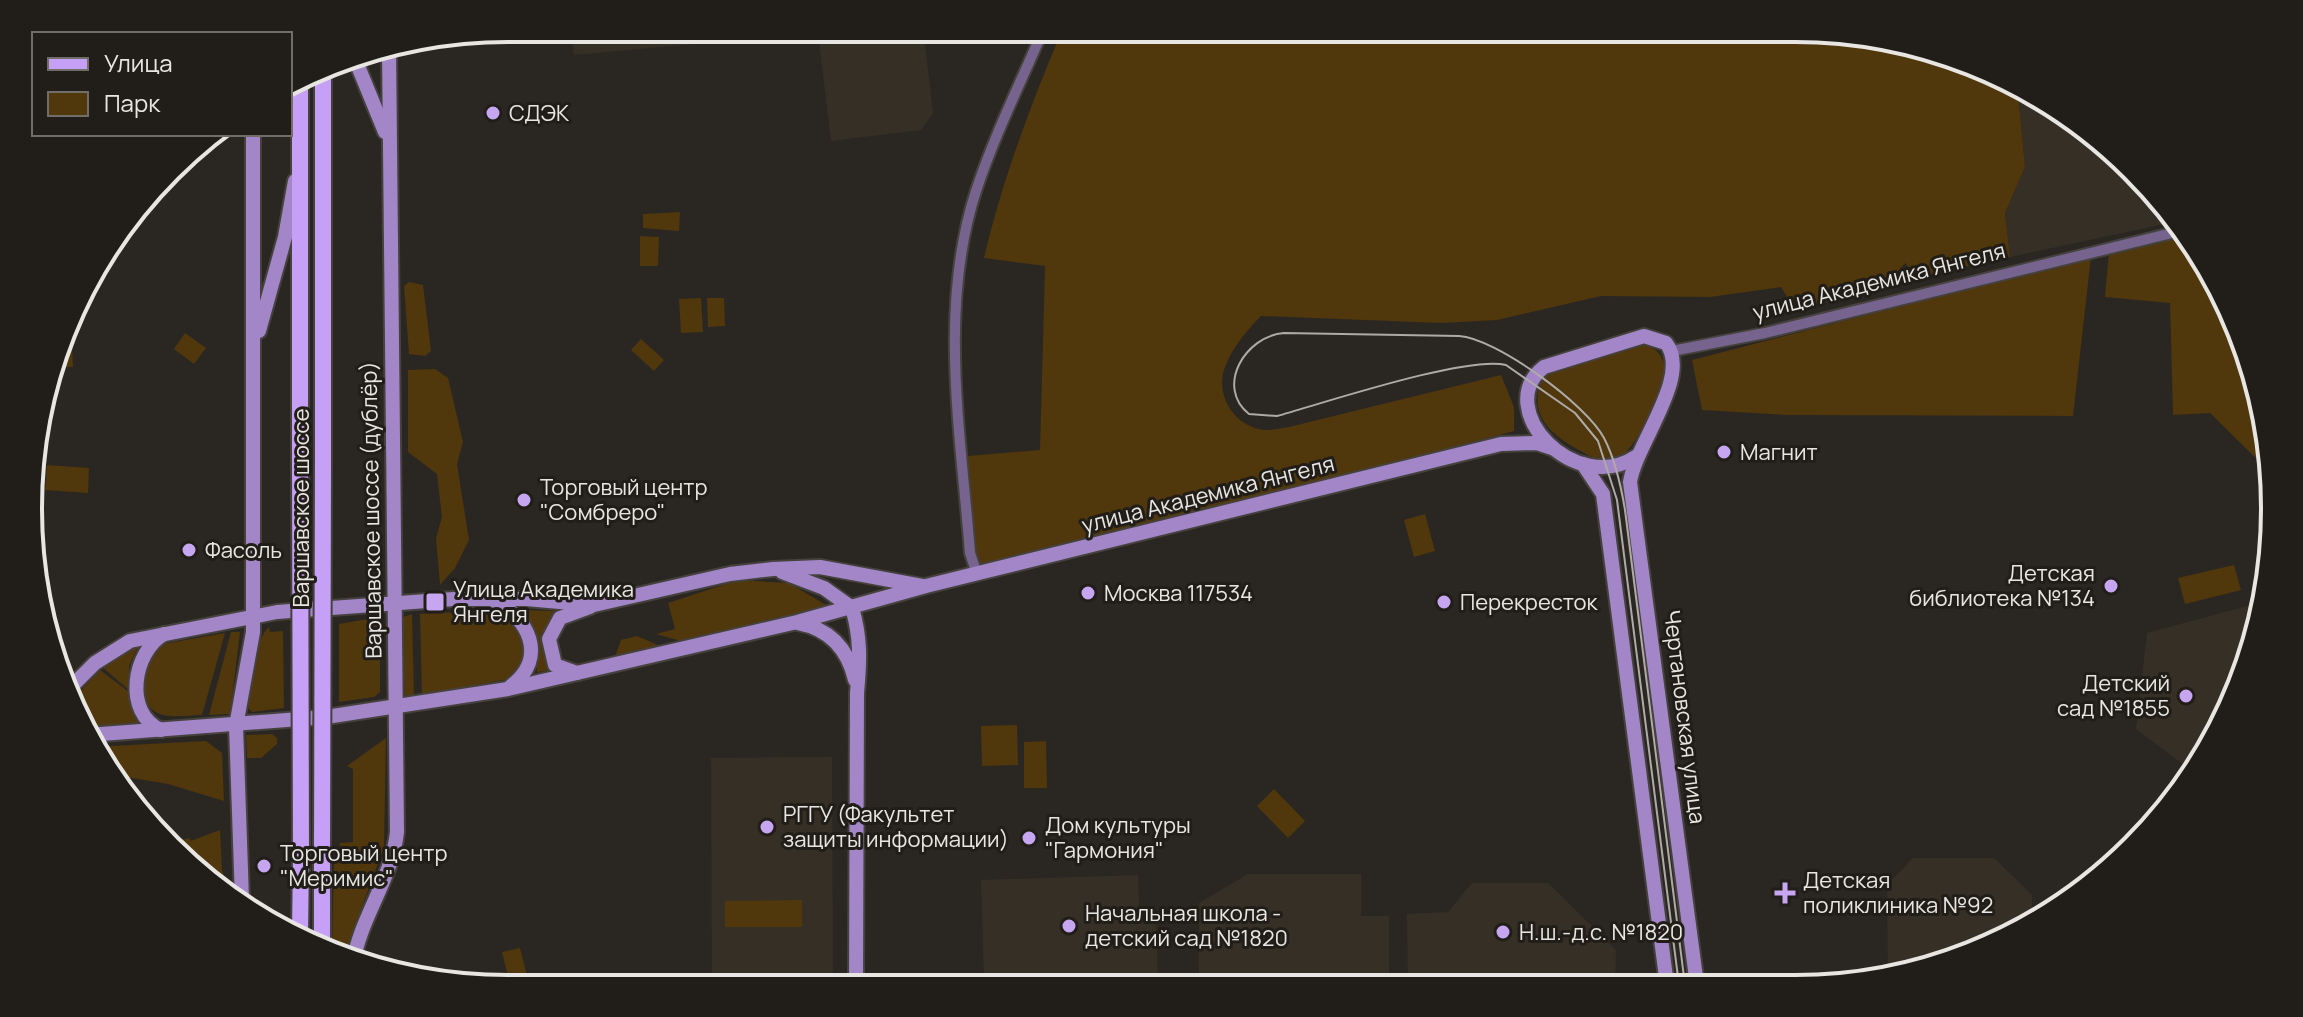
<svg xmlns="http://www.w3.org/2000/svg" width="2303" height="1017" font-family="Manrope,sans-serif">
<rect width="100%" height="100%" fill="#2a2723"/>
<g fill="#362f26">
<polygon points="571,28 725,28 726,41 574,55"/>
<polygon points="828,28 923,28 933,113 921,130 831,141 819,40 829,39"/>
<polygon points="2018,93 2112,148 2169,223 2010,257 2005,213 2025,167"/>
<polygon points="2251,605 2255,618 2249,663 2195,773 2136,729 2147,633"/>
<polygon points="832,757 833,988 652,989 652,980 712,979 711,758"/>
<polygon points="1913,858 1994,858 2032,895 2032,921 1979,952 1888,977 1887,885"/>
<polygon points="1248,874 1361,874 1361,916 1389,916 1389,986 1199,987 1199,903"/>
<polygon points="1138,875 1139,912 1156,911 1158,987 1004,987 984,979 981,880"/>
<polygon points="1472,883 1548,883 1616,950 1615,986 1408,986 1407,914 1448,912"/>
</g>
<g fill="#50370c">
<path d="M1063,28H1795L1949,54L2018,93L2025,167L2005,213L2010,257L1917,277L1905,263L1885,287L1795,310L1781,287L1710,297L1601,296L1497,320L1441,323L1261,316C1247,330 1232,348 1225,367C1215,393 1232,423 1259,429C1267,432 1280,428 1289,427L1501,375L1514,407V431L1314,484L983,564L975,562L972,549L968,456L1040,450L1045,266L984,258C1003,177 1031,104 1063,28Z"/>
<polygon points="680,212 679,231 643,228 643,214"/>
<polygon points="2179,235 2226,296 2274,478 2268,521 2266,468 2210,413 2173,415 2170,303 2105,297 2109,252"/>
<polygon points="640,236 659,237 658,266 640,266"/>
<polygon points="2091,257 2073,416 1787,415 1702,410 1692,360"/>
<polygon points="409,282 423,285 431,351 425,356 409,354 404,286"/>
<polygon points="701,298 703,332 681,333 679,299"/>
<polygon points="724,298 725,326 708,327 707,298"/>
<polygon points="71,324 73,367 55,367"/>
<polygon points="185,333 206,348 194,364 174,349"/>
<polygon points="641,339 664,360 654,371 631,350"/>
<path d="M1648,345C1659,351 1666,360 1665,374C1663,394 1633,457 1613,461C1600,464 1590,456 1579,450C1547,433 1526,411 1544,374L1628,347Z"/>
<polygon points="435,369 448,378 463,442 457,464 469,540 455,568 440,585 436,538 442,517 437,474 408,452 408,370"/>
<polygon points="47,465 89,468 88,493 45,490"/>
<polygon points="1425,514 1435,551 1414,557 1404,520"/>
<polygon points="2234,565 2241,590 2185,604 2178,578"/>
<polygon points="738,580 789,583 831,608 681,641 656,634 675,629 668,603"/>
<polygon points="521,610 556,611 542,637 552,670 537,672 535,638"/>
<polygon points="480,611 499,613 519,628 525,659 512,678 422,696 420,614"/>
<polygon points="412,614 414,697 405,698 401,618"/>
<polygon points="380,617 380,692 374,697 339,702 339,624"/>
<path d="M269,627L270,632L283,631L284,708L252,712L247,707C250,685 253,642 269,627Z"/>
<polygon points="231,632 240,632 230,714 209,715"/>
<path d="M225,633L202,715C176,716 144,723 145,687C146,676 145,665 149,655L163,644Z"/>
<polygon points="637,636 660,646 615,657 621,640"/>
<polygon points="139,645 129,666 129,690 102,667"/>
<polygon points="100,670 129,692 132,710 141,724 85,727 75,697"/>
<polygon points="1017,725 1018,765 982,766 981,726"/>
<polygon points="272,734 277,738 277,744 261,758 247,758 246,735"/>
<polygon points="386,738 384,847 356,923 347,960 332,951 334,859 340,859 340,843 353,842 353,769 347,766"/>
<polygon points="206,741 222,753 224,801 168,784 114,775 92,747"/>
<polygon points="1046,741 1047,788 1024,788 1024,742"/>
<polygon points="1274,789 1305,821 1288,838 1257,806"/>
<polygon points="220,830 222,870 229,892 192,870 170,843 189,838 191,841"/>
<polygon points="802,900 802,927 725,927 725,901"/>
<polygon points="520,948 528,980 510,984 502,952"/>
</g>
<g fill="none" stroke-linecap="round" stroke-linejoin="round">
<defs>
<g id="street">
<polyline points="1672,351 1765,333 2176,232"/>
<path d="M977,574L970,553C961,435 938,307 976,191C994,136 1021,82 1044,28"/>
</g>
<g id="secondary">
<polyline points="353,54 385,132"/>
<polyline points="259,331 285,237 295,181"/>
<path d="M1637,456C1575,498 1491,408 1544,367L1644,336L1666,343C1692,376 1636,443 1630,482L1697,985"/>
<polyline points="1583,464 1603,494 1667,985"/>
<polyline points="782,572 824,588 852,608"/>
<path d="M493,600C529,617 548,658 511,686"/>
<path d="M852,608C861,637 860,662 857,693L856,988"/>
<path d="M798,623C830,629 848,649 855,680"/>
<polyline points="577,673 555,665 549,639 560,618 590,607"/>
<polyline points="71,687 95,663 130,641 277,612 454,599 526,599 594,605 730,574 773,569 820,567 922,586"/>
<path d="M161,730C123,713 133,652 164,634"/>
<polyline points="88,735 326,717 508,689 797,622 926,586 1501,444 1537,443 1552,448"/>
<polyline points="242,899 236,726 253,632 253,134"/>
<path d="M353,963C361,916 392,879 397,832L389,48"/>
</g>
<g id="primary">
<polyline points="300,85 300,461"/>
<polyline points="323,461 323,71"/>
<polyline points="300,933 301,858"/>
<polyline points="322,945 322,858"/>
</g>
</defs>
<use href="#street" stroke="#45423e" stroke-width="14"/>
<use href="#secondary" stroke="#45423e" stroke-width="18"/>
<use href="#primary" stroke="#45423e" stroke-width="20"/>
<use href="#street" stroke="#76648e" stroke-width="10"/>
<use href="#secondary" stroke="#a386c8" stroke-width="14"/>
<use href="#primary" stroke="#c6a0f6" stroke-width="16"/>
<path stroke="#adaaa7" stroke-width="2" d="M1679,985L1617,500L1598,441L1575,413L1506,365C1468,355 1324,403 1277,416L1249,414C1215,387 1245,336 1284,333L1459,336C1496,338 1587,405 1604,438C1615,459 1621,486 1625,510L1685,985"/>
<defs>
<g id="primary-bridge">
<polyline points="300,461 301,858"/>
<polyline points="322,858 323,461"/>
</g>
</defs>
<use href="#primary-bridge" stroke="#45423e" stroke-width="20" stroke-linecap="butt"/>
<use href="#primary-bridge" stroke="#c6a0f6" stroke-width="16"/>
</g>
<g fill="#c6a6f0" stroke="#211e19" stroke-width="3">
<circle cx="493" cy="113" r="8"/>
<circle cx="1724" cy="452" r="8"/>
<circle cx="524" cy="500" r="8"/>
<circle cx="189" cy="550" r="8"/>
<circle cx="2111" cy="586" r="8"/>
<circle cx="1088" cy="593" r="8"/>
<rect x="425" y="592" width="20" height="20" rx="4"/>
<circle cx="1444" cy="602" r="8"/>
<circle cx="2186" cy="696" r="8"/>
<circle cx="767" cy="827" r="8"/>
<circle cx="1029" cy="838" r="8"/>
<circle cx="264" cy="866" r="8"/>
<path d="M1781 881h8v8h8v8h-8v8h-8v-8h-8v-8h8z"/>
<circle cx="1069" cy="926" r="8"/>
<circle cx="1503" cy="932" r="8"/>
</g>
<g text-anchor="middle" dominant-baseline="central" stroke-width="6" stroke-linejoin="round" paint-order="stroke">
<g font-size="22" fill="#e8e6e3" stroke="#211e19" text-anchor="start">
<text x="509" y="113">СДЭК</text>
<text x="1740" y="452">Магнит</text>
<text x="540" y="487">Торговый центр<tspan x="540" dy="25">"Сомбреро"</tspan></text>
<text x="205" y="550">Фасоль</text>
<text x="2095" y="573" text-anchor="end">Детская<tspan x="2095" dy="25">библиотека №134</tspan></text>
<text x="453" y="589">Улица Академика<tspan x="453" dy="25">Янгеля</tspan></text>
<text x="1104" y="593">Москва 117534</text>
<text x="1460" y="602">Перекресток</text>
<text x="2170" y="683" text-anchor="end">Детский<tspan x="2170" dy="25">сад №1855</tspan></text>
<text x="783" y="814">РГГУ (Факультет<tspan x="783" dy="25">защиты информации)</tspan></text>
<text x="1045" y="825">Дом культуры<tspan x="1045" dy="25">"Гармония"</tspan></text>
<text x="280" y="853">Торговый центр<tspan x="280" dy="25">"Меримис"</tspan></text>
<text x="1803" y="880">Детская<tspan x="1803" dy="25">поликлиника №92</tspan></text>
<text x="1085" y="913">Начальная школа -<tspan x="1085" dy="25">детский сад №1820</tspan></text>
<text x="1519" y="932">Н.ш.-д.с. №1820</text>
</g>
<g font-size="22" fill="#e8e6e3" stroke="#211e19">
<text transform="translate(1879 281) rotate(-14)">улица Академика Янгеля</text>
<text transform="translate(1208 494) rotate(-14)">улица Академика Янгеля</text>
<text transform="translate(301 508) rotate(-90)">Варшавское шоссе</text>
<text transform="translate(371 510) rotate(-91)">Варшавское шоссе (дублёр)</text>
<text transform="translate(1685 717) rotate(83)">Чертановская улица</text>
</g>
</g>
<path d="M0 0H2303V1017H0ZM508 42H1795A466 466 0 0 1 2261 508V509A466 466 0 0 1 1795 975H508A466 466 0 0 1 42 509V508A466 466 0 0 1 508 42Z" fill="#211e19" fill-rule="evenodd"/>
<path fill="none" stroke="#e8e6e3" stroke-width="4" d="M508 42H1795A466 466 0 0 1 2261 508V509A466 466 0 0 1 1795 975H508A466 466 0 0 1 42 509V508A466 466 0 0 1 508 42Z"/>
<rect x="32" y="32" width="260" height="104" fill="#211e19" stroke="#716e6a" stroke-width="2"/>
<rect x="48" y="58" width="40" height="12" fill="#c6a0f6" stroke="#716e6a" stroke-width="2"/>
<text x="104" y="72" font-size="24" fill="#e8e6e3">Улица</text>
<rect x="48" y="92" width="40" height="24" fill="#50370c" stroke="#716e6a" stroke-width="2"/>
<text x="104" y="112" font-size="24" fill="#e8e6e3">Парк</text>
</svg>
